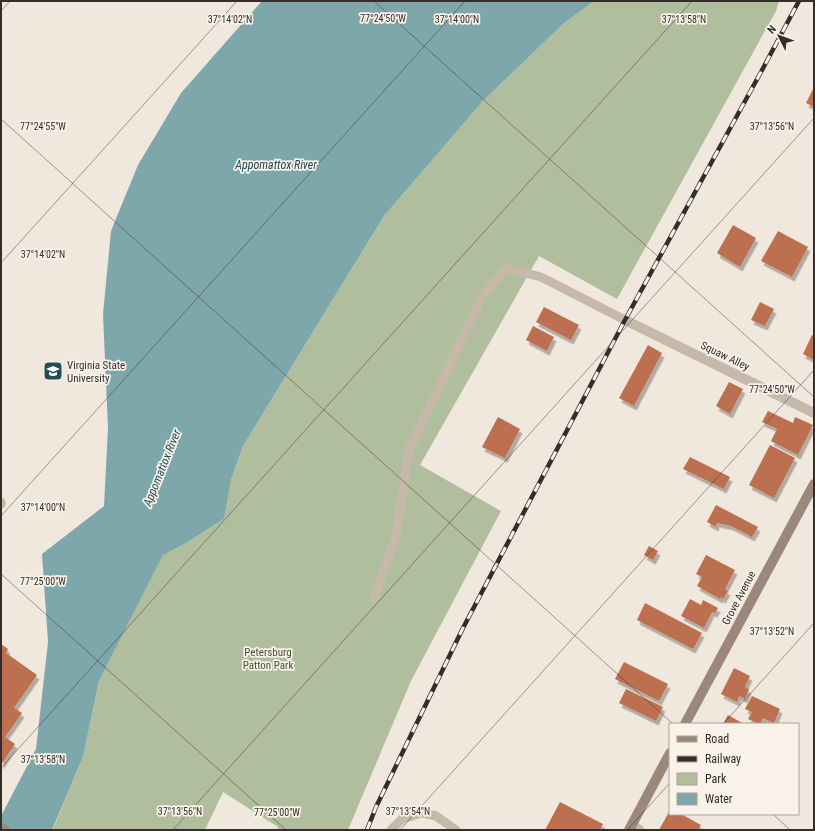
<svg xmlns="http://www.w3.org/2000/svg" width="815" height="831" font-family="'Roboto Condensed',sans-serif">
<defs>
<filter id="shadow"><feDropShadow dx="2.5" dy="4.5" stdDeviation="0" flood-color="#0004"/></filter>
</defs>
<rect width="100%" height="100%" fill="#f0e8dd"/>
<polygon fill="#b1be9e" points="594,1 779,1 776,11 617,299 539,256 420,465 501,511 411,681 348,830 277,830 278,827 223,792 205,830 53,830 53,829 83,757 99,681 163,554 191,540 224,519 231,480 243,446 384,216 483,101 563,24"/>
<polygon fill="#7ea7ab" points="262,1 594,1 563,24 483,101 384,216 243,446 231,480 224,519 191,540 163,555 99,681 83,757 52,830 1,830 1,816 36,749 48,642 42,554 104,506 108,428 103,314 111,231 138,165 181,93"/>
<g fill="#bc6f4f" filter="url(#shadow)">
<polygon points="814,87 814,107 806,103"/>
<polygon points="733,225 756,238 740,267 717,253"/>
<polygon points="778,231 808,247 792,277 761,261"/>
<polygon points="760,302 774,309 765,326 751,320"/>
<polygon points="544,307 579,325 571,340 536,322"/>
<polygon points="533,326 554,337 547,351 526,340"/>
<polygon points="812,335 814,336 814,360 803,354"/>
<polygon points="648,345 662,353 634,406 619,398"/>
<polygon points="729,382 743,389 730,414 716,406"/>
<polygon points="768,411 793,423 795,417 813,425 798,455 771,441 777,429 762,422"/>
<polygon points="498,417 520,429 505,458 482,447"/>
<polygon points="770,445 795,458 774,498 749,485"/>
<polygon points="690,457 730,477 724,489 683,469"/>
<polygon points="716,505 758,527 752,537 731,526 717,523 716,527 707,522"/>
<polygon points="649,546 658,551 653,560 644,555"/>
<polygon points="706,555 735,570 725,589 728,591 723,599 721,597 720,599 697,586 702,577 696,574"/>
<polygon points="690,599 701,605 703,600 718,608 715,613 712,612 704,628 681,616"/>
<polygon points="645,603 702,633 693,649 637,620"/>
<polygon points="1,644 8,649 6,653 37,675 14,708 22,713 5,737 15,744 1,765"/>
<polygon points="624,662 668,684 659,701 615,679"/>
<polygon points="734,668 750,676 745,687 749,689 745,699 739,696 737,702 721,694"/>
<polygon points="626,689 663,707 656,721 619,703"/>
<polygon points="752,696 780,709 774,723 763,718 760,724 748,719 752,712 745,709"/>
<polygon points="728,715 744,724 723,724"/>
<polygon points="560,802 603,824 600,830 545,830"/>
<polygon points="670,810 670,814 681,814 701,825 698,830 659,830"/>
</g>
<g fill="none" stroke-linecap="round" stroke-linejoin="round">
<g stroke="#c7b9aa" stroke-width="9">
<polyline points="1,502 1,504"/>
<polyline points="374,599 396,535 409,450 481,299 506,268 541,277 625,320"/>
<polyline points="391,830 402,819 422,813 436,816 456,830"/>
</g>
<g stroke="#c7b9aa" stroke-width="10">
<polyline points="625,320 814,413"/>
<polyline points="632,824 639,830"/>
</g>
<g stroke="#9b887b" stroke-width="10">
<polyline points="685,724 814,484"/>
<polyline points="1,828 5,830"/>
<polyline points="629,830 670,753"/>
</g>
<defs>
<polyline id="rail" points="367,830 376,807 463,628 625,320 761,72 799,1"/>
</defs>
<use href="#rail" stroke="#352d29" stroke-width="4.5"/>
<use href="#rail" stroke="#f8f2e9" stroke-width="3" stroke-dasharray="9" stroke-linecap="butt"/>
</g>
<path fill="none" stroke="#352d29" stroke-width="1" stroke-opacity="0.45" d="M374,1L814,397M1,11L10,1M1,119L673,724M1,263L237,1M1,516L465,1M1,574L286,830M723,724L814,623M1,768L692,1M773,814L790,830M173,830L814,118M400,830L814,370M627,830L670,783"/>
<defs>
<symbol id="university-square" viewBox="-11 -11 22 22"><rect x="-9" y="-9" width="18" height="18" rx="4" fill="#224d53" stroke="#f8f2e9"/><path d="M0-5L7-2L0 1L-7-2ZM-4 1L0 2.5L4 1V4Q0 6-4 4Z" fill="#fff"/></symbol>
</defs>
<g fill-rule="evenodd">
<use href="#university-square" x="42" y="360" width="22" height="22"/>
</g>
<g text-anchor="middle" dominant-baseline="central" stroke-width="3.5" stroke-linejoin="round" paint-order="stroke">
<g font-size="11" fill="#352d29" stroke="#f8f2e9">
<text transform="translate(725 356) rotate(26)">Squaw Alley</text>
<text transform="translate(739 598) rotate(-62)">Grove Avenue</text>
</g>
<g font-size="11" fill="#352d29" stroke="#f8f2e9" text-anchor="start">
<text x="67" y="365">Virginia State<tspan x="67" dy="13">University</tspan></text>
</g>
<g font-size="11" fill="#43512e" stroke="#f8f2e9">
<text x="268" y="652">Petersburg<tspan x="268" dy="13">Patton Park</tspan></text>
</g>
<g font-size="12" font-style="italic" fill="#224d53" stroke="#f8f2e9">
<text x="276" y="165">Appomattox River</text>
<text transform="translate(162 468) rotate(-68)">Appomattox River</text>
</g>
</g>
<g font-size="10" text-anchor="middle" fill="#352d29" stroke="#f8f2e9" stroke-width="3.5" stroke-linejoin="round" paint-order="stroke">
<text x="383" y="22">77°24'50"W</text>
<text x="230" y="23">37°14'02"N</text>
<text x="457" y="23">37°14'00"N</text>
<text x="684" y="23">37°13'58"N</text>
<text x="772" y="130">37°13'56"N</text>
<text x="43" y="130">77°24'55"W</text>
<text x="43" y="258">37°14'02"N</text>
<text x="772" y="393">77°24'50"W</text>
<text x="43" y="511">37°14'00"N</text>
<text x="43" y="585">77°25'00"W</text>
<text x="772" y="635">37°13'52"N</text>
<text x="43" y="763">37°13'58"N</text>
<text x="180" y="815">37°13'56"N</text>
<text x="408" y="815">37°13'54"N</text>
<text x="277" y="816">77°25'00"W</text>
</g>
<rect width="815" height="831" fill="none" stroke="#352d29" stroke-width="4"/>
<rect x="669" y="723" width="130" height="92" fill="#f8f2e9" stroke="#aaa39c"/>
<rect x="677" y="736" width="20" height="6" fill="#9b887b" stroke="#aaa39c"/>
<text x="705" y="743" font-size="12" fill="#352d29">Road</text>
<rect x="677" y="756" width="20" height="6" fill="#352d29" stroke="#aaa39c"/>
<text x="705" y="763" font-size="12" fill="#352d29">Railway</text>
<rect x="677" y="773" width="20" height="12" fill="#b1be9e" stroke="#aaa39c"/>
<text x="705" y="783" font-size="12" fill="#352d29">Park</text>
<rect x="677" y="793" width="20" height="12" fill="#7ea7ab" stroke="#aaa39c"/>
<text x="705" y="803" font-size="12" fill="#352d29">Water</text>
<g transform="translate(779 36) rotate(312)" stroke="#f8f2e9" stroke-width="3" paint-order="stroke">
<path d="M0-3L7 15L0 10L-7 15Z" fill="#352d29"/>
<text y="-6" font-size="11" font-weight="bold" text-anchor="middle" fill="#352d29">N</text>
</g>
</svg>
